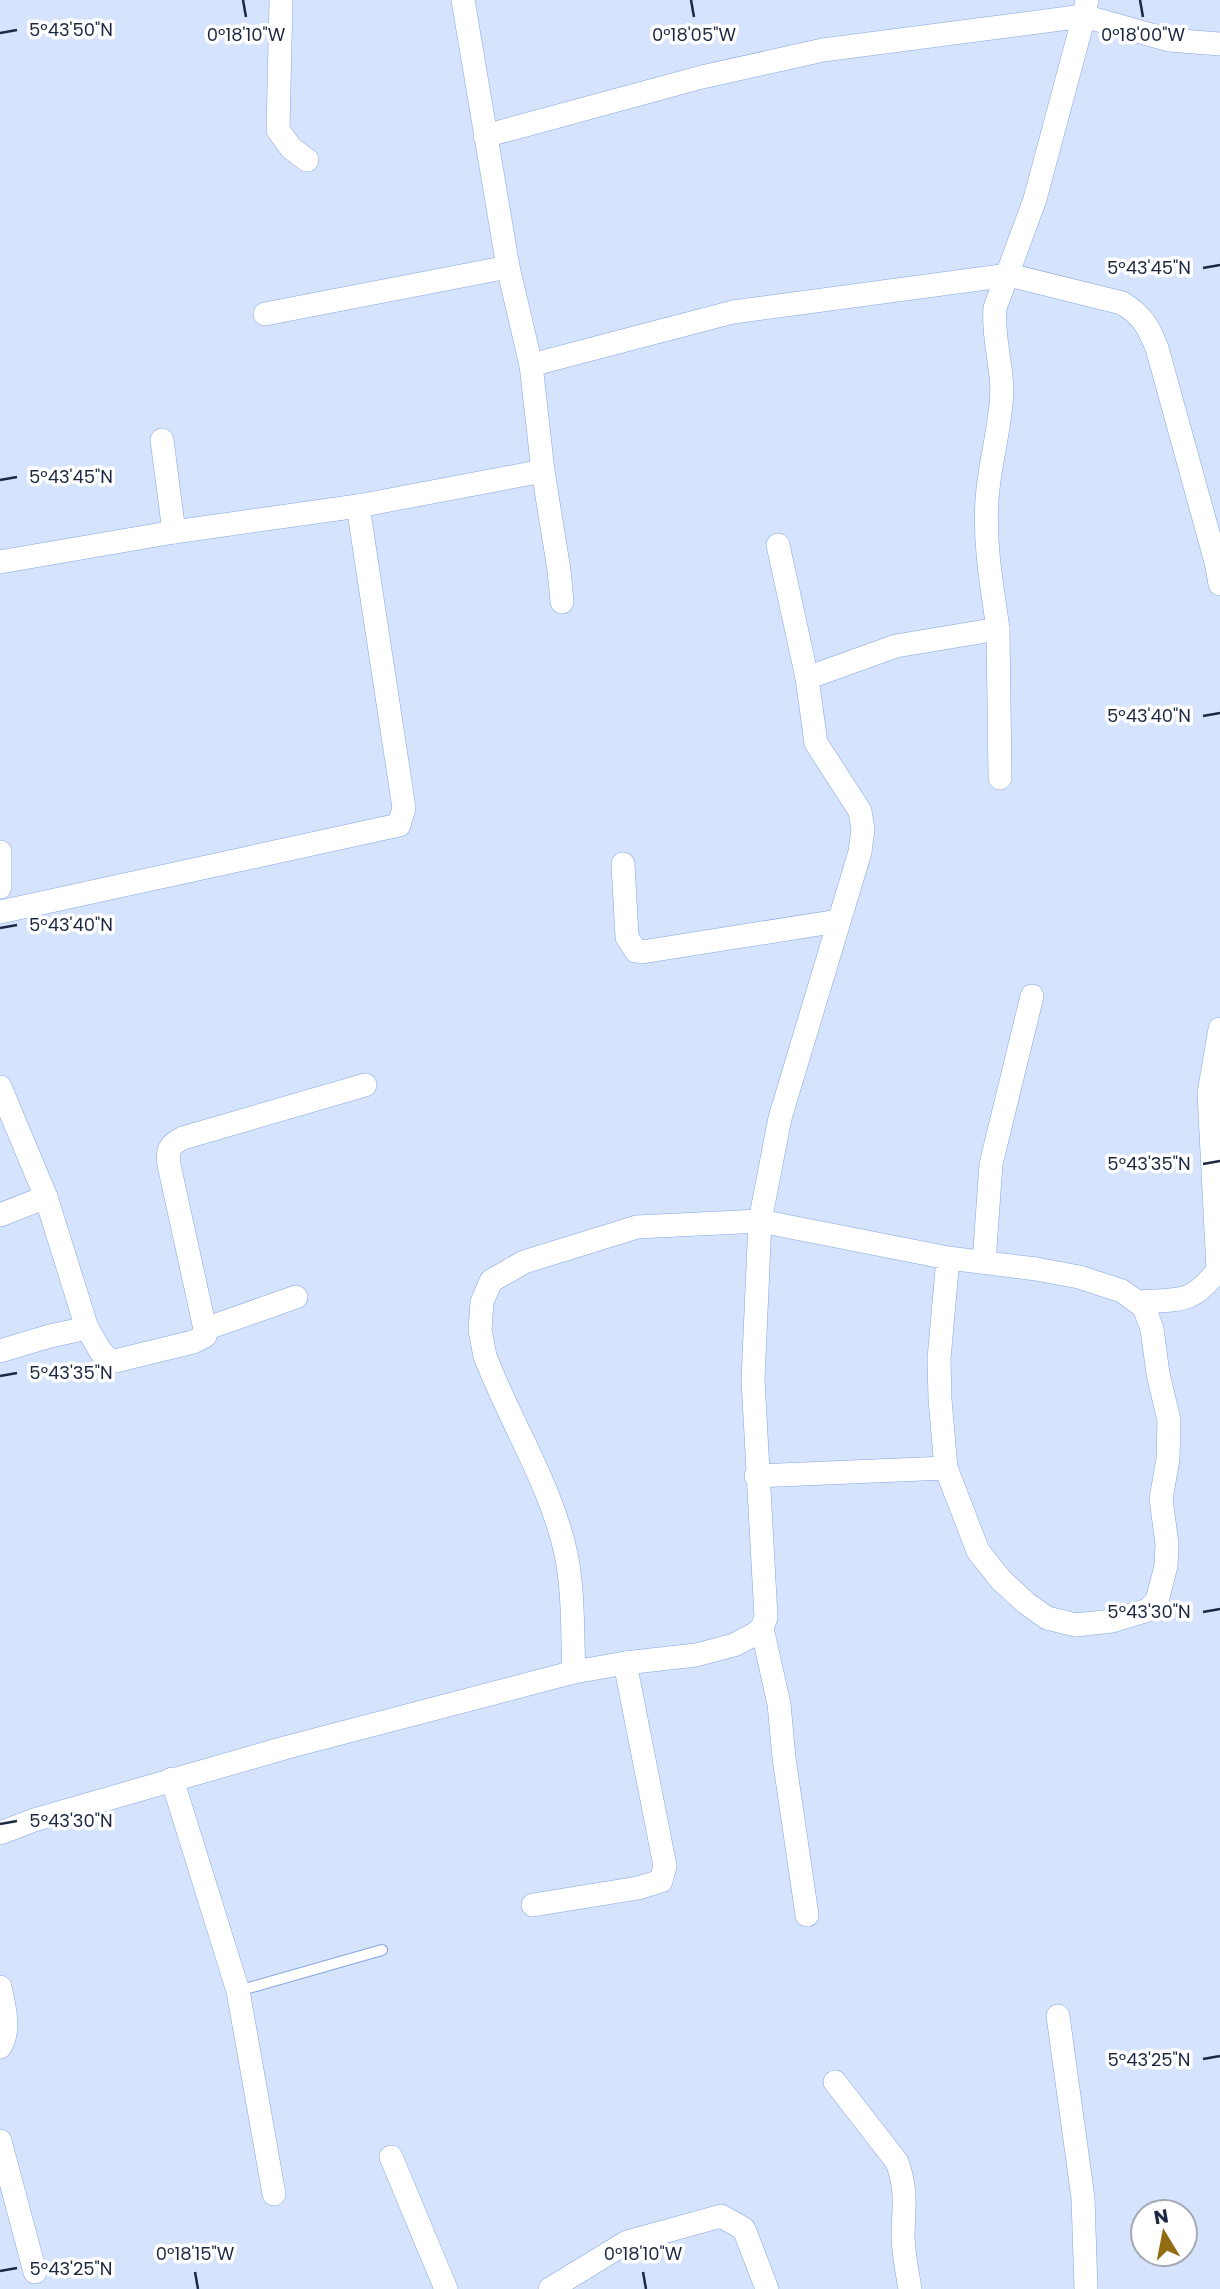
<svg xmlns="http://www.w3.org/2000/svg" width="1220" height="2289" font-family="Poppins,sans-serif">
<rect width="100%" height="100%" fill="#d5e3fd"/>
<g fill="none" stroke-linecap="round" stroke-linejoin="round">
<defs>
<polyline id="lane" points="238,1991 382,1950"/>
<g id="street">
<polyline points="281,0 278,130 291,148 307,160"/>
<polyline points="485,136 702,77 823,50 1084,16 1169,40 1220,44"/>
<polyline points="265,314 508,267"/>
<path d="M531,365L733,312L1009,275L1122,303C1143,316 1148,326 1157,348L1216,562L1220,584"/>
<polyline points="162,440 174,532"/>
<polyline points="543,471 559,570 562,602"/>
<polyline points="778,545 807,678"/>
<polyline points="0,562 174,532 358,506 543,471 531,365 508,267 463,0"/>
<polyline points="998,629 1000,778"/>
<polyline points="0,852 0,887"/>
<polyline points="623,864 627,937 636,951 642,952 838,921"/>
<polyline points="0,912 399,825 404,808 358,506"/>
<path d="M0,1087L46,1197L87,1328L101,1352L109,1360L115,1361L193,1342L205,1336V1329L169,1165C167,1150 169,1145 183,1138L365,1085"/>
<polyline points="0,1215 46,1197"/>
<polyline points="984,1262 991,1164 1032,996"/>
<path d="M1139,1302C1179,1299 1191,1305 1218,1270L1209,1093L1220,1029"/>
<polyline points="205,1329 296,1297"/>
<polyline points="0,1351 50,1336 87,1328"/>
<polyline points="756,1476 946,1468"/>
<polyline points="762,1628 779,1704 784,1758 807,1915"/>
<path d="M574,1672C572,1633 574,1593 566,1554C551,1484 510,1422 485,1356L480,1330L482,1302L491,1281L524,1262L637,1227L760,1221L948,1258L1036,1269L1079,1277L1122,1291L1144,1307L1152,1329L1158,1374L1169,1420L1168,1459L1161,1499L1167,1544L1166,1566L1157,1601L1148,1610L1112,1621L1076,1625L1047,1618L1026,1603L1001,1580L978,1551L946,1468L940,1399L939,1359L948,1258"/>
<polyline points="172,1779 238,1991 274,2194"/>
<path d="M0,1833L34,1820L288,1747L574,1672L625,1663L696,1655L734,1645L755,1634L762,1628L766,1617L753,1380L760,1221L780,1118L860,852L863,829L860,811L816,743L807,678L896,646L998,629C992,586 984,544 987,500C989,468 998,437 1001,404C1005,372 992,341 995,308L1035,199L1084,16L1087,0"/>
<polyline points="533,1905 638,1888 661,1881 665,1866 625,1663"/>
<path d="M0,1987C4,2006 11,2030 0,2047"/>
<polyline points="1058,2016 1083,2198 1086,2289"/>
<path d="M835,2082L897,2162C907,2190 904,2206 903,2234C903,2252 907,2271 910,2289"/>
<polyline points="0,2141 35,2272"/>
<polyline points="391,2157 446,2289"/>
<polyline points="550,2289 627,2242 721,2216 744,2229 767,2289"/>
</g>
</defs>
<use href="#lane" stroke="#86a5e4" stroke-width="12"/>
<use href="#street" stroke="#86a5e4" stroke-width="24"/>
<use href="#lane" stroke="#fff" stroke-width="10"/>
<use href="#street" stroke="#fff" stroke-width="23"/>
</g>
<path fill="none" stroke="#1c2841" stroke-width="2.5" d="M243,0L246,17M691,0L694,17M1140,0L1143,17M0,33L17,30M1203,268L1220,265M0,480L17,477M1203,716L1220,713M0,928L17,925M1203,1164L1220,1161M0,1376L17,1373M1203,1612L1220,1609M0,1824L17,1821M1203,2059L1220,2056M0,2271L17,2268M195,2272L198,2289M643,2272L646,2289"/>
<g font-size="18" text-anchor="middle" fill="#1c2841" stroke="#fff" stroke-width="7" stroke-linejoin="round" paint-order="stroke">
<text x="71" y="36">5°43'50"N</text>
<text x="1143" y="41">0°18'00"W</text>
<text x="246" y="41">0°18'10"W</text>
<text x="694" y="41">0°18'05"W</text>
<text x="1149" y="274">5°43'45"N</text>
<text x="71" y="483">5°43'45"N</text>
<text x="1149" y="722">5°43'40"N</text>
<text x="71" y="931">5°43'40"N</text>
<text x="1149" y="1170">5°43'35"N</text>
<text x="71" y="1379">5°43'35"N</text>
<text x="1149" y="1618">5°43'30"N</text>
<text x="71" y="1827">5°43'30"N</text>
<text x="1149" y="2066">5°43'25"N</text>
<text x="195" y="2260">0°18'15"W</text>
<text x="643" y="2260">0°18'10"W</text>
<text x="71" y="2275">5°43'25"N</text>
</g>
<g transform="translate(1164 2233) rotate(350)"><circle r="33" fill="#ffffff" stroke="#a4a9b3" stroke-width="2"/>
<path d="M0-5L12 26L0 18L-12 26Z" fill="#906c12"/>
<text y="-10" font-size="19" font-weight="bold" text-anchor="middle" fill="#1c2841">N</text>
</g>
</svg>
